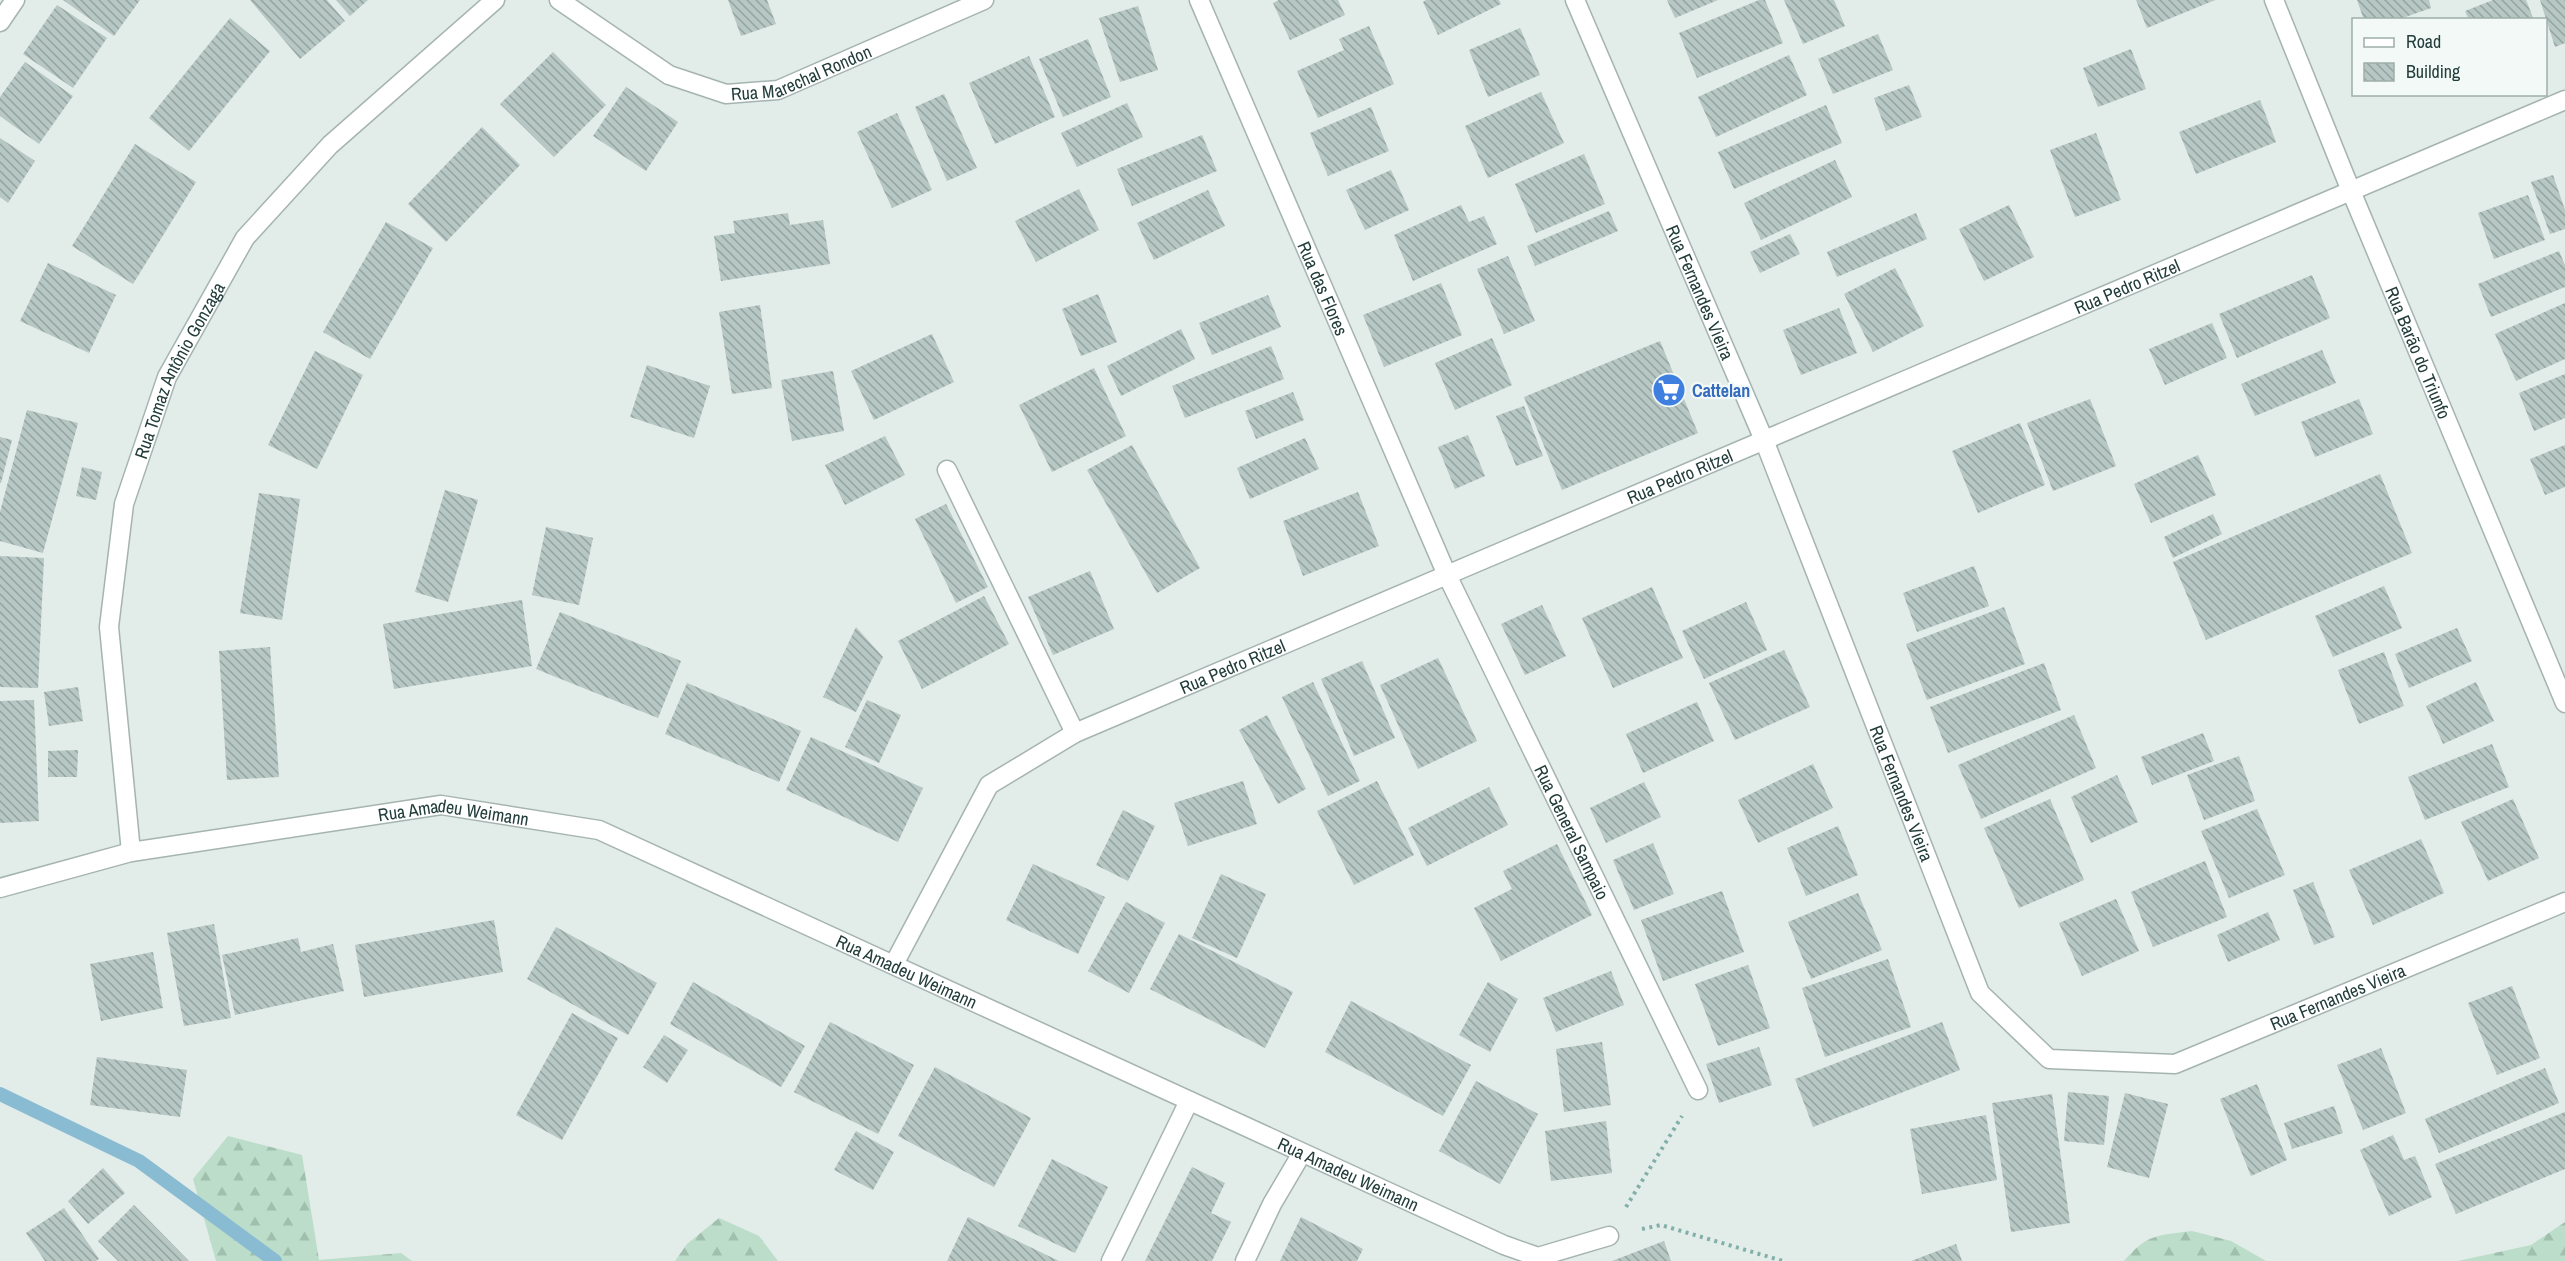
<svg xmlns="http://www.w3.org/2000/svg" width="2565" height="1261" font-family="'Archivo Narrow',sans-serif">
<defs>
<pattern id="forest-firs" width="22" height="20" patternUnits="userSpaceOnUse" patternTransform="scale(1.5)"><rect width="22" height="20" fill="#bbddc9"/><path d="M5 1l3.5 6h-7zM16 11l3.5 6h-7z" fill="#a0bfad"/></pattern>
<pattern id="building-back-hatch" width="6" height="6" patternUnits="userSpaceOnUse" patternTransform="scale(1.5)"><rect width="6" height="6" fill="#b7c7c3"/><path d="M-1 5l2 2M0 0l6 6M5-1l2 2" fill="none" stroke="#94a39f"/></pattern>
</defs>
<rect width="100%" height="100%" fill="#e2ece9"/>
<g fill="url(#forest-firs)">
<polygon points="228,1136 302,1155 319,1260 401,1253 412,1261 216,1261 193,1179"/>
<polygon points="719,1218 759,1236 778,1261 675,1261 687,1244"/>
<polygon points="2565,1222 2565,1261 2458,1261 2531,1245"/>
<path d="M2192,1231L2231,1241L2266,1261H2124C2148,1233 2157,1236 2192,1231Z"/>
</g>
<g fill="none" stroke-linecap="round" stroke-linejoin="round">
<polyline stroke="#89bbd2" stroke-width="14" points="0,1094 139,1161 275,1261"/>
</g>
<g fill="url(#building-back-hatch)">
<polygon points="63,0 140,0 114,36"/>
<polygon points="250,0 327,0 345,21 300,59"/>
<polygon points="336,0 368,0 350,16"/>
<polygon points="728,0 767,0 776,24 741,36"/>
<polygon points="1279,0 1338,0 1345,15 1290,40 1273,3"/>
<polygon points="1426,0 1499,0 1501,4 1438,35 1423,2"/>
<polygon points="1667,0 1718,0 1675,18"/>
<polygon points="1759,0 1765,0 1783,43 1697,78 1679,33"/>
<polygon points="1784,0 1834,0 1845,26 1803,44"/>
<polygon points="2136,0 2215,0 2147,28"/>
<polygon points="2357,0 2429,0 2431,8 2397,20 2364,20"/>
<polygon points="2493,0 2526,0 2534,20 2469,20 2465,11"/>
<polygon points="2540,0 2565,0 2565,43 2555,47"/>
<polygon points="57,5 107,38 73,88 23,54"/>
<polygon points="1138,6 1158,70 1120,82 1099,18"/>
<polygon points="230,18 270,51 189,151 149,118"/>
<polygon points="1369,26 1394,84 1318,118 1297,71 1344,50 1339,39"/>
<polygon points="1520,28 1540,75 1488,97 1469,50"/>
<polygon points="1878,34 1893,70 1833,94 1818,59"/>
<polygon points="1088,39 1111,97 1063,117 1039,59"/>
<polygon points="2131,49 2146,89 2098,107 2083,68"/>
<polygon points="553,52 606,105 554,157 500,104"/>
<polygon points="1789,55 1807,95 1716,137 1698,97"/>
<polygon points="1029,56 1055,117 995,144 969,83"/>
<polygon points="25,62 73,96 39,144 0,116 0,97"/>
<polygon points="1909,85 1922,117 1886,131 1874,98"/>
<polygon points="626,87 678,122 646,171 593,136"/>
<polygon points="1541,92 1564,143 1488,178 1465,126"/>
<polygon points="944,94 977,168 947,181 915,107"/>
<polygon points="2260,100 2276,142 2196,174 2179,132"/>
<polygon points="1127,103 1143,137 1077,167 1061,133"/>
<polygon points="1826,105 1842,143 1734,189 1718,152"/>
<polygon points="1371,107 1389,151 1328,176 1310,133"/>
<polygon points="897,113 932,190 892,208 857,132"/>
<polygon points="482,127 520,165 446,242 408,204"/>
<polygon points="2096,133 2121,200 2075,217 2050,150"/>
<polygon points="1202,135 1217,171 1132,206 1117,169"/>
<polygon points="0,138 35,161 8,203 0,197"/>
<polygon points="135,144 196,182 133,284 72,246"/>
<polygon points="1584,154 1605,204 1536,233 1515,184"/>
<polygon points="1835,160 1852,197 1761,240 1744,203"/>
<polygon points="1391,170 1409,210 1365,230 1346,190"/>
<polygon points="2553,175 2565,210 2565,229 2550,234 2531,182"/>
<polygon points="1079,189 1099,230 1036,262 1015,221"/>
<polygon points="1208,190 1225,226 1154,260 1137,223"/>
<polygon points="2528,195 2545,240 2494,259 2478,213"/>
<polygon points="1461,205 1469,222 1484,216 1497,244 1413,281 1394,235"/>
<polygon points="2009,205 2034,257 1984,281 1959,229"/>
<polygon points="1609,211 1618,231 1535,266 1527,246"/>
<polygon points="788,213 790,225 823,220 830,264 721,281 714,236 735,233 733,221"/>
<polygon points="1916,213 1927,239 1837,277 1827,252"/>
<polygon points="386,222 433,248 370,359 323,332"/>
<polygon points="1790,234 1800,254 1760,273 1750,252"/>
<polygon points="2559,251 2565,265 2565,287 2491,317 2478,284"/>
<polygon points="1508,256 1535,321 1504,334 1477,269"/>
<polygon points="48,263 116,295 89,353 20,321"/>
<polygon points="1895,268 1924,326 1873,352 1844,294"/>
<polygon points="2312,275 2330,318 2237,358 2219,314"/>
<polygon points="1441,283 1462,335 1384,367 1363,315"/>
<polygon points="1098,294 1117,342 1081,356 1062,309"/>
<polygon points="1268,295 1281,327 1212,355 1199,323"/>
<polygon points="2565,303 2565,359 2516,381 2495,334"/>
<polygon points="760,305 772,388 732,394 719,312"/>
<polygon points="1839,308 1857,353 1801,375 1783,330"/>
<polygon points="2212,323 2227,358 2165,385 2149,349"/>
<polygon points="1181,329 1195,359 1121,396 1107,366"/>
<polygon points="932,334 954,382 874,420 851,371"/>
<polygon points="1492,338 1512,385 1455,410 1435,363"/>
<polygon points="1660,341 1698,433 1562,490 1524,397"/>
<polygon points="1271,346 1284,379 1185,418 1172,386"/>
<polygon points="2322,350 2336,383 2255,416 2241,384"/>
<polygon points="315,351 363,375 317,469 268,445"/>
<polygon points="647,365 710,386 694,438 630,417"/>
<polygon points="1094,368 1126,436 1052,472 1019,405"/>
<polygon points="833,371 844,431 792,441 781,380"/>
<polygon points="2565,374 2565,418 2534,431 2519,393"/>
<polygon points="1293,392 1304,420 1256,439 1245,411"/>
<polygon points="2090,399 2116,466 2053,491 2027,423"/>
<polygon points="2359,399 2373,434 2315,457 2301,422"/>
<polygon points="1524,406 1543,456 1516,466 1496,416"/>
<polygon points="27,410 78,423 43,553 0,541 0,512"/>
<polygon points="2020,423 2045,485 1978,513 1952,451"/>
<polygon points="1468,435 1485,476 1455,489 1438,447"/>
<polygon points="885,436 905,475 845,505 825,465"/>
<polygon points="0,437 12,440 1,483 0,483"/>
<polygon points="1305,438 1319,469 1250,499 1237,468"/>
<polygon points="1132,445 1200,568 1157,593 1087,470"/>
<polygon points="2565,445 2565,487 2545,495 2530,459"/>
<polygon points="2198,455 2216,495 2151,523 2134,484"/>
<polygon points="82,467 102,472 96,500 76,496"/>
<polygon points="2380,474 2412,553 2206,640 2173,562"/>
<polygon points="445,490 478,500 448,602 415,592"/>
<polygon points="1358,492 1379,546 1303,576 1283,521"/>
<polygon points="259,493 300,499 282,620 240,613"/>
<polygon points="946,504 988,587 956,603 915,519"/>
<polygon points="2213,514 2222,534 2173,558 2164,537"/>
<polygon points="546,527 593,538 579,605 532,595"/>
<polygon points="0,556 44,558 38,688 0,687"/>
<polygon points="1974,566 1989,606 1917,632 1903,593"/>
<polygon points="1090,571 1114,629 1053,655 1028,597"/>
<polygon points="2384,586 2402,628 2333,657 2315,616"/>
<polygon points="1652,587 1683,658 1613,688 1582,618"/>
<polygon points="984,596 1009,644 922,689 898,641"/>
<polygon points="522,600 532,666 394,689 383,624"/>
<polygon points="1746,602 1767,650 1704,679 1682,631"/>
<polygon points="1542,605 1566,656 1525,675 1501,624"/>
<polygon points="2004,607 2025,664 1927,700 1906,644"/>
<polygon points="560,612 681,661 658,718 536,669"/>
<polygon points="856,627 883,657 856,712 823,697"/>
<polygon points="2457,628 2472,661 2409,688 2395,654"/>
<polygon points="270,647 279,777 227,780 219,651"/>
<polygon points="1784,650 1810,707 1735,740 1709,683"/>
<polygon points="2384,652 2404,706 2359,724 2338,670"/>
<polygon points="1438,658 1477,741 1418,769 1380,685"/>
<polygon points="1362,661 1395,738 1354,756 1321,679"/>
<polygon points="2044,663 2061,710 1948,753 1930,707"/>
<polygon points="1313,682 1360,781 1328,796 1282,697"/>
<polygon points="2476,682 2494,721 2443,744 2426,706"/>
<polygon points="687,683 801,731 779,782 665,734"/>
<polygon points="78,687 83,721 49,726 44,692"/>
<polygon points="34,700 39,821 0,823 0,701"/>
<polygon points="867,700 901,715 879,763 845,747"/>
<polygon points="1697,702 1714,741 1643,773 1626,734"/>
<polygon points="1267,715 1306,789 1278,804 1239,730"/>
<polygon points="2074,715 2096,768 1981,819 1958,765"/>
<polygon points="2203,733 2214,761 2152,785 2141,757"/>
<polygon points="811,737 923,788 898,842 786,790"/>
<polygon points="2492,744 2509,787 2425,820 2408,777"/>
<polygon points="78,750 77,777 48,777 48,751"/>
<polygon points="2239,756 2255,801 2204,820 2187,775"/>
<polygon points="1813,764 1833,808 1758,843 1738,800"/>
<polygon points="2117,775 2138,822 2091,843 2071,797"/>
<polygon points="1243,781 1257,824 1188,846 1174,803"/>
<polygon points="1377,781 1414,855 1354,885 1317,811"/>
<polygon points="1644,782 1661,817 1606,843 1590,808"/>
<polygon points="1489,787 1508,825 1427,866 1408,828"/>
<polygon points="2050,799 2084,880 2019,908 1984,828"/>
<polygon points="2513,799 2539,858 2488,881 2461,822"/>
<polygon points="2257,809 2285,875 2229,898 2201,831"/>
<polygon points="1123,810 1155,826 1128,881 1096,865"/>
<polygon points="1838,826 1858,875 1806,896 1787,848"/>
<polygon points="2421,839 2444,893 2373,925 2349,870"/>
<polygon points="1653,843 1674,894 1634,910 1613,860"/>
<polygon points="1557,844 1592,915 1501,961 1474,908 1512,889 1503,871"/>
<polygon points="2205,861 2227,917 2153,947 2131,892"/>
<polygon points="1033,864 1105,897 1078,954 1006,920"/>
<polygon points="1221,874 1266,894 1237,958 1192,938"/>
<polygon points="2313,882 2335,937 2314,945 2293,890"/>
<polygon points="1722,891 1744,952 1663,981 1641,920"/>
<polygon points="1858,893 1882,950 1811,979 1788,922"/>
<polygon points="2116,899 2139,951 2082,976 2059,923"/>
<polygon points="1126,902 1165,923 1129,993 1088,971"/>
<polygon points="2268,912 2280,940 2228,962 2217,935"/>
<polygon points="494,920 503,972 364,997 355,945"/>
<polygon points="214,924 231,1018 184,1026 167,933"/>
<polygon points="556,927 657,983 628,1035 527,979"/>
<polygon points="1179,934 1293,992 1265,1048 1150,989"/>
<polygon points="298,938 301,952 333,944 344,991 235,1015 222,955"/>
<polygon points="153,952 163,1008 101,1021 90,964"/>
<polygon points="1888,959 1911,1027 1825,1057 1802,988"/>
<polygon points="1748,965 1770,1028 1718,1046 1695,984"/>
<polygon points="1611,971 1624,1005 1556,1032 1543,998"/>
<polygon points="693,982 805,1046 781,1087 670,1024"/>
<polygon points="1488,982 1518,999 1490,1052 1459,1035"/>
<polygon points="2512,986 2540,1058 2497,1075 2468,1003"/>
<polygon points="1351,1001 1471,1065 1443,1116 1325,1052"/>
<polygon points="572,1013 618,1038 562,1140 516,1115"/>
<polygon points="830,1022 914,1065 878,1134 794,1092"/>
<polygon points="1942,1022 1960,1070 1813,1127 1795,1079"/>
<polygon points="664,1035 688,1050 667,1083 643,1067"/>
<polygon points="1602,1042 1611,1105 1564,1112 1556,1049"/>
<polygon points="1759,1047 1772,1085 1719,1103 1706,1064"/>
<polygon points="2381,1048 2406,1113 2363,1130 2337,1065"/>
<polygon points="97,1057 187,1070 180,1117 90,1105"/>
<polygon points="935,1067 1031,1118 994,1187 898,1136"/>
<polygon points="2545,1068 2559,1103 2439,1153 2425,1119"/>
<polygon points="1476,1081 1538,1114 1500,1184 1439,1151"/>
<polygon points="2257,1084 2287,1160 2251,1176 2220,1099"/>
<polygon points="2068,1092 2109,1096 2104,1145 2064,1141"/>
<polygon points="2125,1093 2168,1104 2149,1178 2107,1167"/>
<polygon points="2052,1094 2070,1223 2011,1232 1992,1103"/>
<polygon points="2334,1106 2343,1133 2292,1149 2284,1123"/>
<polygon points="2565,1112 2565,1169 2456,1214 2435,1164"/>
<polygon points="1986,1115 1997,1180 1922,1194 1910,1129"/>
<polygon points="1606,1121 1612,1173 1551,1181 1545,1131"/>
<polygon points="856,1131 894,1152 873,1190 834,1170"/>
<polygon points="2393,1135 2404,1160 2415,1156 2432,1197 2389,1216 2360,1150"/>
<polygon points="1052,1159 1108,1187 1075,1253 1018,1226"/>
<polygon points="1192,1167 1225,1183 1211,1213 1231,1222 1212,1261 1145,1261"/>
<polygon points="103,1168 125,1193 88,1224 68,1201"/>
<polygon points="134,1205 189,1261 118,1261 98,1241"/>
<polygon points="64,1208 99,1259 96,1261 45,1261 26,1233"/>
<polygon points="968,1217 1059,1261 947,1261"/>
<polygon points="1301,1217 1363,1249 1357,1261 1280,1261"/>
<polygon points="1664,1241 1671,1261 1612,1261"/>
<polygon points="1956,1244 1962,1261 1911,1261"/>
</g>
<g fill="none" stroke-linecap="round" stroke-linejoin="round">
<defs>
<g id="minor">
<path id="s1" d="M559,0L669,75L726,94L778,90L984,0"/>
<path id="s2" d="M1199,0L1447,575L1698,1090"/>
<path id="s3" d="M1575,0L1764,440L1980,993L2049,1059L2175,1064L2565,902"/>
<path id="s4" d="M2274,0L2351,191L2565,703"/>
<polyline points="0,22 15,0"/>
<polyline points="947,470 1075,733"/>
<path id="s5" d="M131,852L109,627L124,504L167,377L245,238L330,145L495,0"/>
<path id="s6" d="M0,888L131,852L441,805L599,830L1504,1245L1538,1257L1609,1236"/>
<path id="s7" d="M894,964L989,785L1075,733L2565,100"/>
<polyline points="1111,1261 1189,1101"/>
<polyline points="1245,1261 1272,1204 1302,1153"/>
</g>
</defs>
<use href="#minor" stroke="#a5b4b1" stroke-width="21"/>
<g stroke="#82b0a9" stroke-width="4" stroke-dasharray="3 4.5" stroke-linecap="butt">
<polyline points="1626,1207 1682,1116"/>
<polyline points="1642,1229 1661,1225 1783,1261"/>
</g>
<use href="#minor" stroke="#fff" stroke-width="18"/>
</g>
<defs>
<symbol id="supermarket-disc" viewBox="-11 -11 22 22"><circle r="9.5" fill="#3f7fe0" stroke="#f2f9f6"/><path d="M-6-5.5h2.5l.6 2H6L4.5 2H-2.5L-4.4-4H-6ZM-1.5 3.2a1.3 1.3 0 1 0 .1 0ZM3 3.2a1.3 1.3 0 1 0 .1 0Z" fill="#fff"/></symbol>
</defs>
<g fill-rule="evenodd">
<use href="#supermarket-disc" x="1650" y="371" width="38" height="38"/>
</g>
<g text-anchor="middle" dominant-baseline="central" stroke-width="4.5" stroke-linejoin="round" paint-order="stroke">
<g font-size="18" fill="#223d3a" stroke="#f2f9f6">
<text stroke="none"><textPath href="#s1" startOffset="272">Rua Marechal Rondon</textPath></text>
<text stroke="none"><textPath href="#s7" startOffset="1446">Rua Pedro Ritzel</textPath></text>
<text stroke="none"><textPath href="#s2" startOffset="314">Rua das Flores</textPath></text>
<text stroke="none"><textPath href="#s3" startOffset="318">Rua Fernandes Vieira</textPath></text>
<text stroke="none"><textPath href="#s4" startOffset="381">Rua Barão do Triunfo</textPath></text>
<text stroke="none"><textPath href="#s5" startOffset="495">Rua Tomaz Antônio Gonzaga</textPath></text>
<text stroke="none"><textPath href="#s7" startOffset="960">Rua Pedro Ritzel</textPath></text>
<text stroke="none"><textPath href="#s7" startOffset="474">Rua Pedro Ritzel</textPath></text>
<text stroke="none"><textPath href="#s3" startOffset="858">Rua Fernandes Vieira</textPath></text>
<text stroke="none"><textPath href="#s6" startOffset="462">Rua Amadeu Weimann</textPath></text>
<text stroke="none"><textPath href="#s2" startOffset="912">Rua General Sampaio</textPath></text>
<text stroke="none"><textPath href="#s6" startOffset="948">Rua Amadeu Weimann</textPath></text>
<text stroke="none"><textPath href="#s3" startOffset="1470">Rua Fernandes Vieira</textPath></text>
<text stroke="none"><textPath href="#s6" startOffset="1434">Rua Amadeu Weimann</textPath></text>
</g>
<g font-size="18" font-weight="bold" fill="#366cbe" stroke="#f2f9f6" text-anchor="start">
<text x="1692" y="390">Cattelan</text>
</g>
</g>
<rect x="2352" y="18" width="195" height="78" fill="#f2f9f6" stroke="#9faeab" stroke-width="1.5"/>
<rect x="2364" y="38" width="30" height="9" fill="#ffffff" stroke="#9faeab" stroke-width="1.5"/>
<text x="2406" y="48" font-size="18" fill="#223d3a">Road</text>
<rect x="2364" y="63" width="30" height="18" fill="url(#building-back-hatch)" stroke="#9faeab" stroke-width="1.5"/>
<text x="2406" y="78" font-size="18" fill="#223d3a">Building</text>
</svg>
